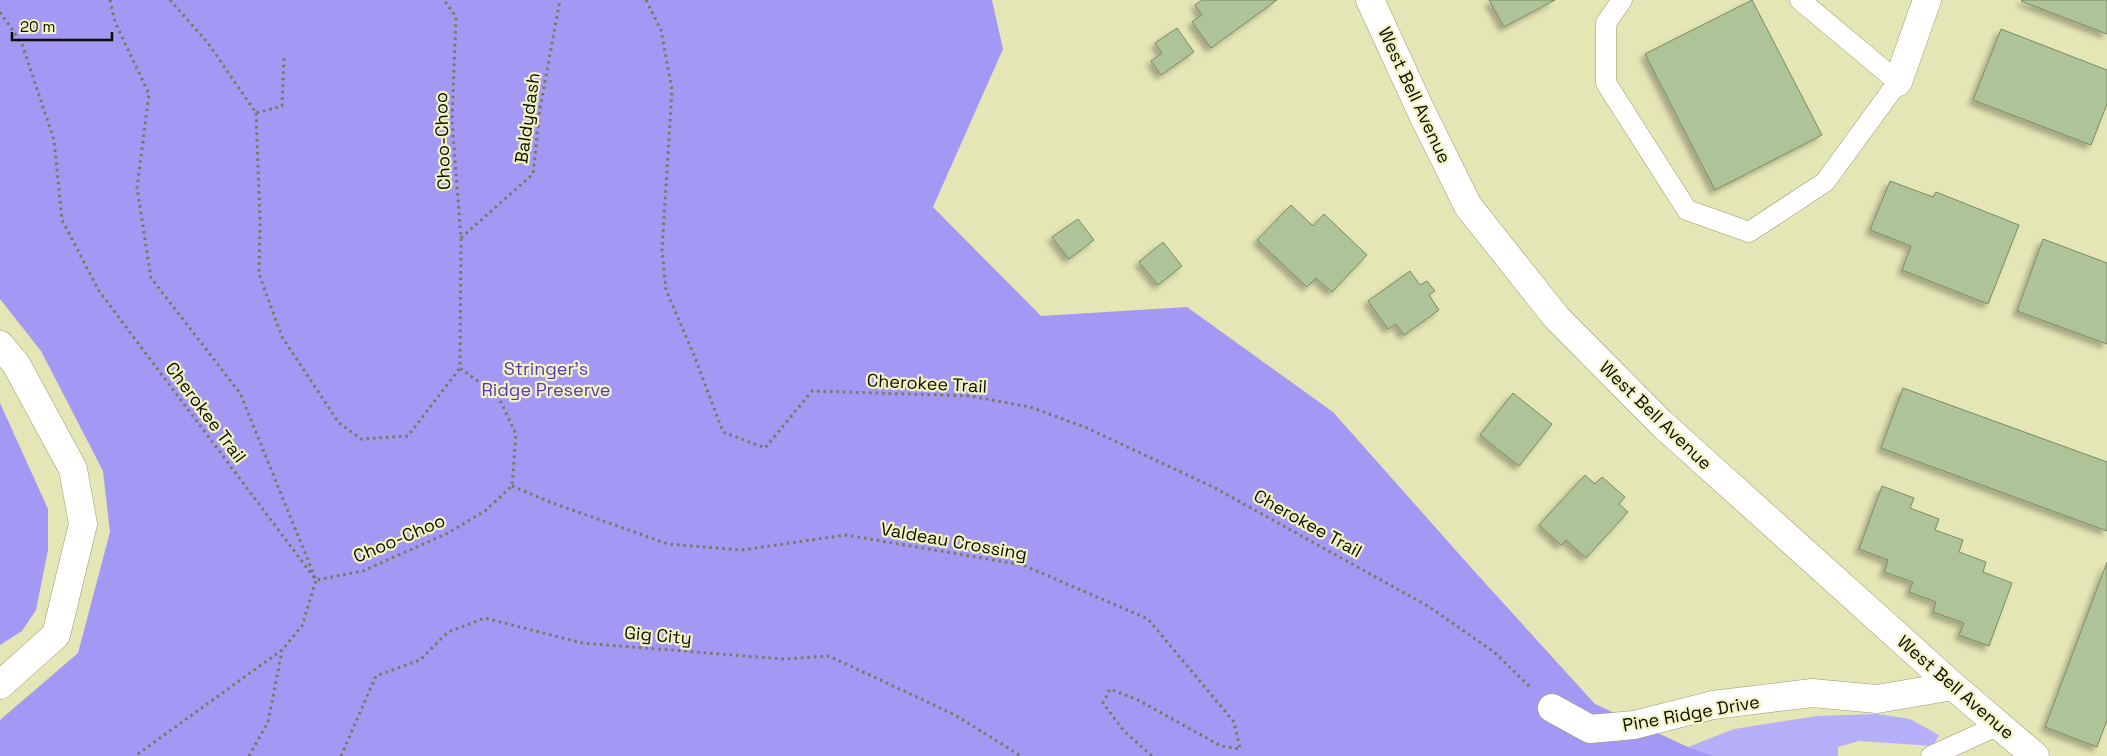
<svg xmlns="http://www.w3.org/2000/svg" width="2107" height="756" font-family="'Space Grotesk',sans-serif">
<defs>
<filter id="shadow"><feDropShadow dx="-4.5" dy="4.5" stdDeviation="2.5" flood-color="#0004"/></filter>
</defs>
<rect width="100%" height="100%" fill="#e5e6b5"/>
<polygon fill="#b6aff9" points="1877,714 1910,719 1939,735 1933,746 1859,741 1838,747 1838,756 1714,756 1688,747 1734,729 1817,716"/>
<g fill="#a498f5">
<polygon points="0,0 992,0 1003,49 933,207 1041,316 1187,307 1333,412 1475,572 1595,704 1688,747 1714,756 0,756 0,720 78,653 110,532 103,471 41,351 0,299"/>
<polygon points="0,403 48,509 48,550 36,610 22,631 0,645"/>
</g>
<g fill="#aec398" stroke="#798c63" filter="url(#shadow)">
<polygon points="1202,0 1277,0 1211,48 1192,22 1202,15 1195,5"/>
<polygon points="1489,0 1555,0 1504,27"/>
<polygon points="1752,0 1822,135 1715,190 1645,54"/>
<polygon points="2022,0 2107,0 2107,34 2021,1"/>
<polygon points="1177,28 1194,52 1161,75 1151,61 1162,53 1155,43"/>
<polygon points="2001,29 2107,70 2107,104 2091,145 1973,100"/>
<polygon points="1890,181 1933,197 1936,192 2019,225 1988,304 1902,270 1911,246 1870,230"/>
<polygon points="1291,205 1313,226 1324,214 1367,255 1332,292 1316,278 1307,287 1257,240"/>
<polygon points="1078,219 1094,240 1069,259 1052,237"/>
<polygon points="2043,239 2107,263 2107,344 2017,311"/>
<polygon points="1163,242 1182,266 1158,285 1139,262"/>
<polygon points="1410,271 1420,285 1427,281 1435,291 1429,295 1439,310 1404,335 1396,324 1388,329 1368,301"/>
<polygon points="1903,388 2107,462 2107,531 1881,448"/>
<polygon points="1513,393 1552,424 1519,466 1480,435"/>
<polygon points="1585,475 1595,484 1602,477 1625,497 1619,504 1628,512 1586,558 1566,540 1561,545 1539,525"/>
<polygon points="1882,486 1914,498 1910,508 1939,519 1935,530 1963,540 1959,552 1986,562 1983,572 2012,583 1989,646 1959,635 1964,623 1933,612 1936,602 1909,592 1913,582 1884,572 1888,560 1859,549"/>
<polygon points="2107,562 2107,720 2097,747 2045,727"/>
</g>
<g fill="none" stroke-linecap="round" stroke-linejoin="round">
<defs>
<g id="lane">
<polyline points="1622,0 1606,23 1606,83 1687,210 1749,232 1825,182 1898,82 1800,0"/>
<polyline points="1931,756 1999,725"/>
</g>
<g id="street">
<polyline points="1370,0 1422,113 1468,206 1556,317 1661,423 1953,686 2035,756"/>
<polyline points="1898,82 1927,0"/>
<polyline points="0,345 16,364 73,469 83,524 56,635 0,685"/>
<polyline points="1552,708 1590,729 1634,725 1713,705 1812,693 1877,699 1953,686"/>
</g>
</defs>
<use href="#lane" stroke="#9b9b6e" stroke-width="21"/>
<use href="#street" stroke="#9b9b6e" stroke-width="29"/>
<g stroke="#79795b" stroke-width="3" stroke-dasharray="2.5 4" stroke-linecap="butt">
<polyline points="110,0 115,22 149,94 137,188 151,278 240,393 316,580 363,571 450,532 486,510 512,486 516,434 498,396 460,368 461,238 452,121 456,17 444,0"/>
<polyline points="170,0 208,43 256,113 282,106 284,54"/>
<polyline points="646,0 661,30 672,90 662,250 666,290 694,355 723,432 765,448 812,391 970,396 1030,407 1087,428 1215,488 1428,606 1494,652 1530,687"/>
<polyline points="0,12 22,44 54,140 62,220 99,291 316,580 302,626 282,650 135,756"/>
<polyline points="256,113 260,220 259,274 282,337 339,423 361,439 408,436 460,368"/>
<polyline points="461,238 533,174 540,109 560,0"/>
<polyline points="512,486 550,502 668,544 741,550 846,535 1023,565 1148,619 1234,722 1240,749 1221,746 1138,700 1110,689 1103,703 1124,731 1152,756"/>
<polyline points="249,756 268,722 282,651"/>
<polyline points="341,756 376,676 420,660 448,632 485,618 582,643 784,659 829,656 955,715 1021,756"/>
</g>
<use href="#lane" stroke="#fff" stroke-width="20"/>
<use href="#street" stroke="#fff" stroke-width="28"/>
</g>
<g text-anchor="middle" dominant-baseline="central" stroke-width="4.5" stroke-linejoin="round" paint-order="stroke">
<g font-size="18" fill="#0e0d01" stroke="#f2f3c2">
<text transform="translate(1415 95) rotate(65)">West Bell Avenue</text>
<text transform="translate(527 118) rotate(-82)">Baldydash</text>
<text transform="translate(442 141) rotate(-92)">Choo-Choo</text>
<text transform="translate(927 383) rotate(3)">Cherokee Trail</text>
<text transform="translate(206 412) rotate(53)">Cherokee Trail</text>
<text transform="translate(1656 415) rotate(44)">West Bell Avenue</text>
<text transform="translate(1308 523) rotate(29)">Cherokee Trail</text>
<text transform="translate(399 538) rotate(-23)">Choo-Choo</text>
<text transform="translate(954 541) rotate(10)">Valdeau Crossing</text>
<text transform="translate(658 635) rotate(5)">Gig City</text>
<text transform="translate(1956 687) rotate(41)">West Bell Avenue</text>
<text transform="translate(1691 713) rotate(-10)">Pine Ridge Drive</text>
</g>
<g font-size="18" fill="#5935bb" stroke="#f2f3c2">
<text x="546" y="368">Stringer's<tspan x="546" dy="21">Ridge Preserve</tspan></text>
</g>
</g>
<path d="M12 32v8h100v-8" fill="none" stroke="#0e0d01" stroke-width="2.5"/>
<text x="20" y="32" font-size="15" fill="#0e0d01" stroke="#f2f3c2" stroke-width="4" paint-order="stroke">20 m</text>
</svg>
